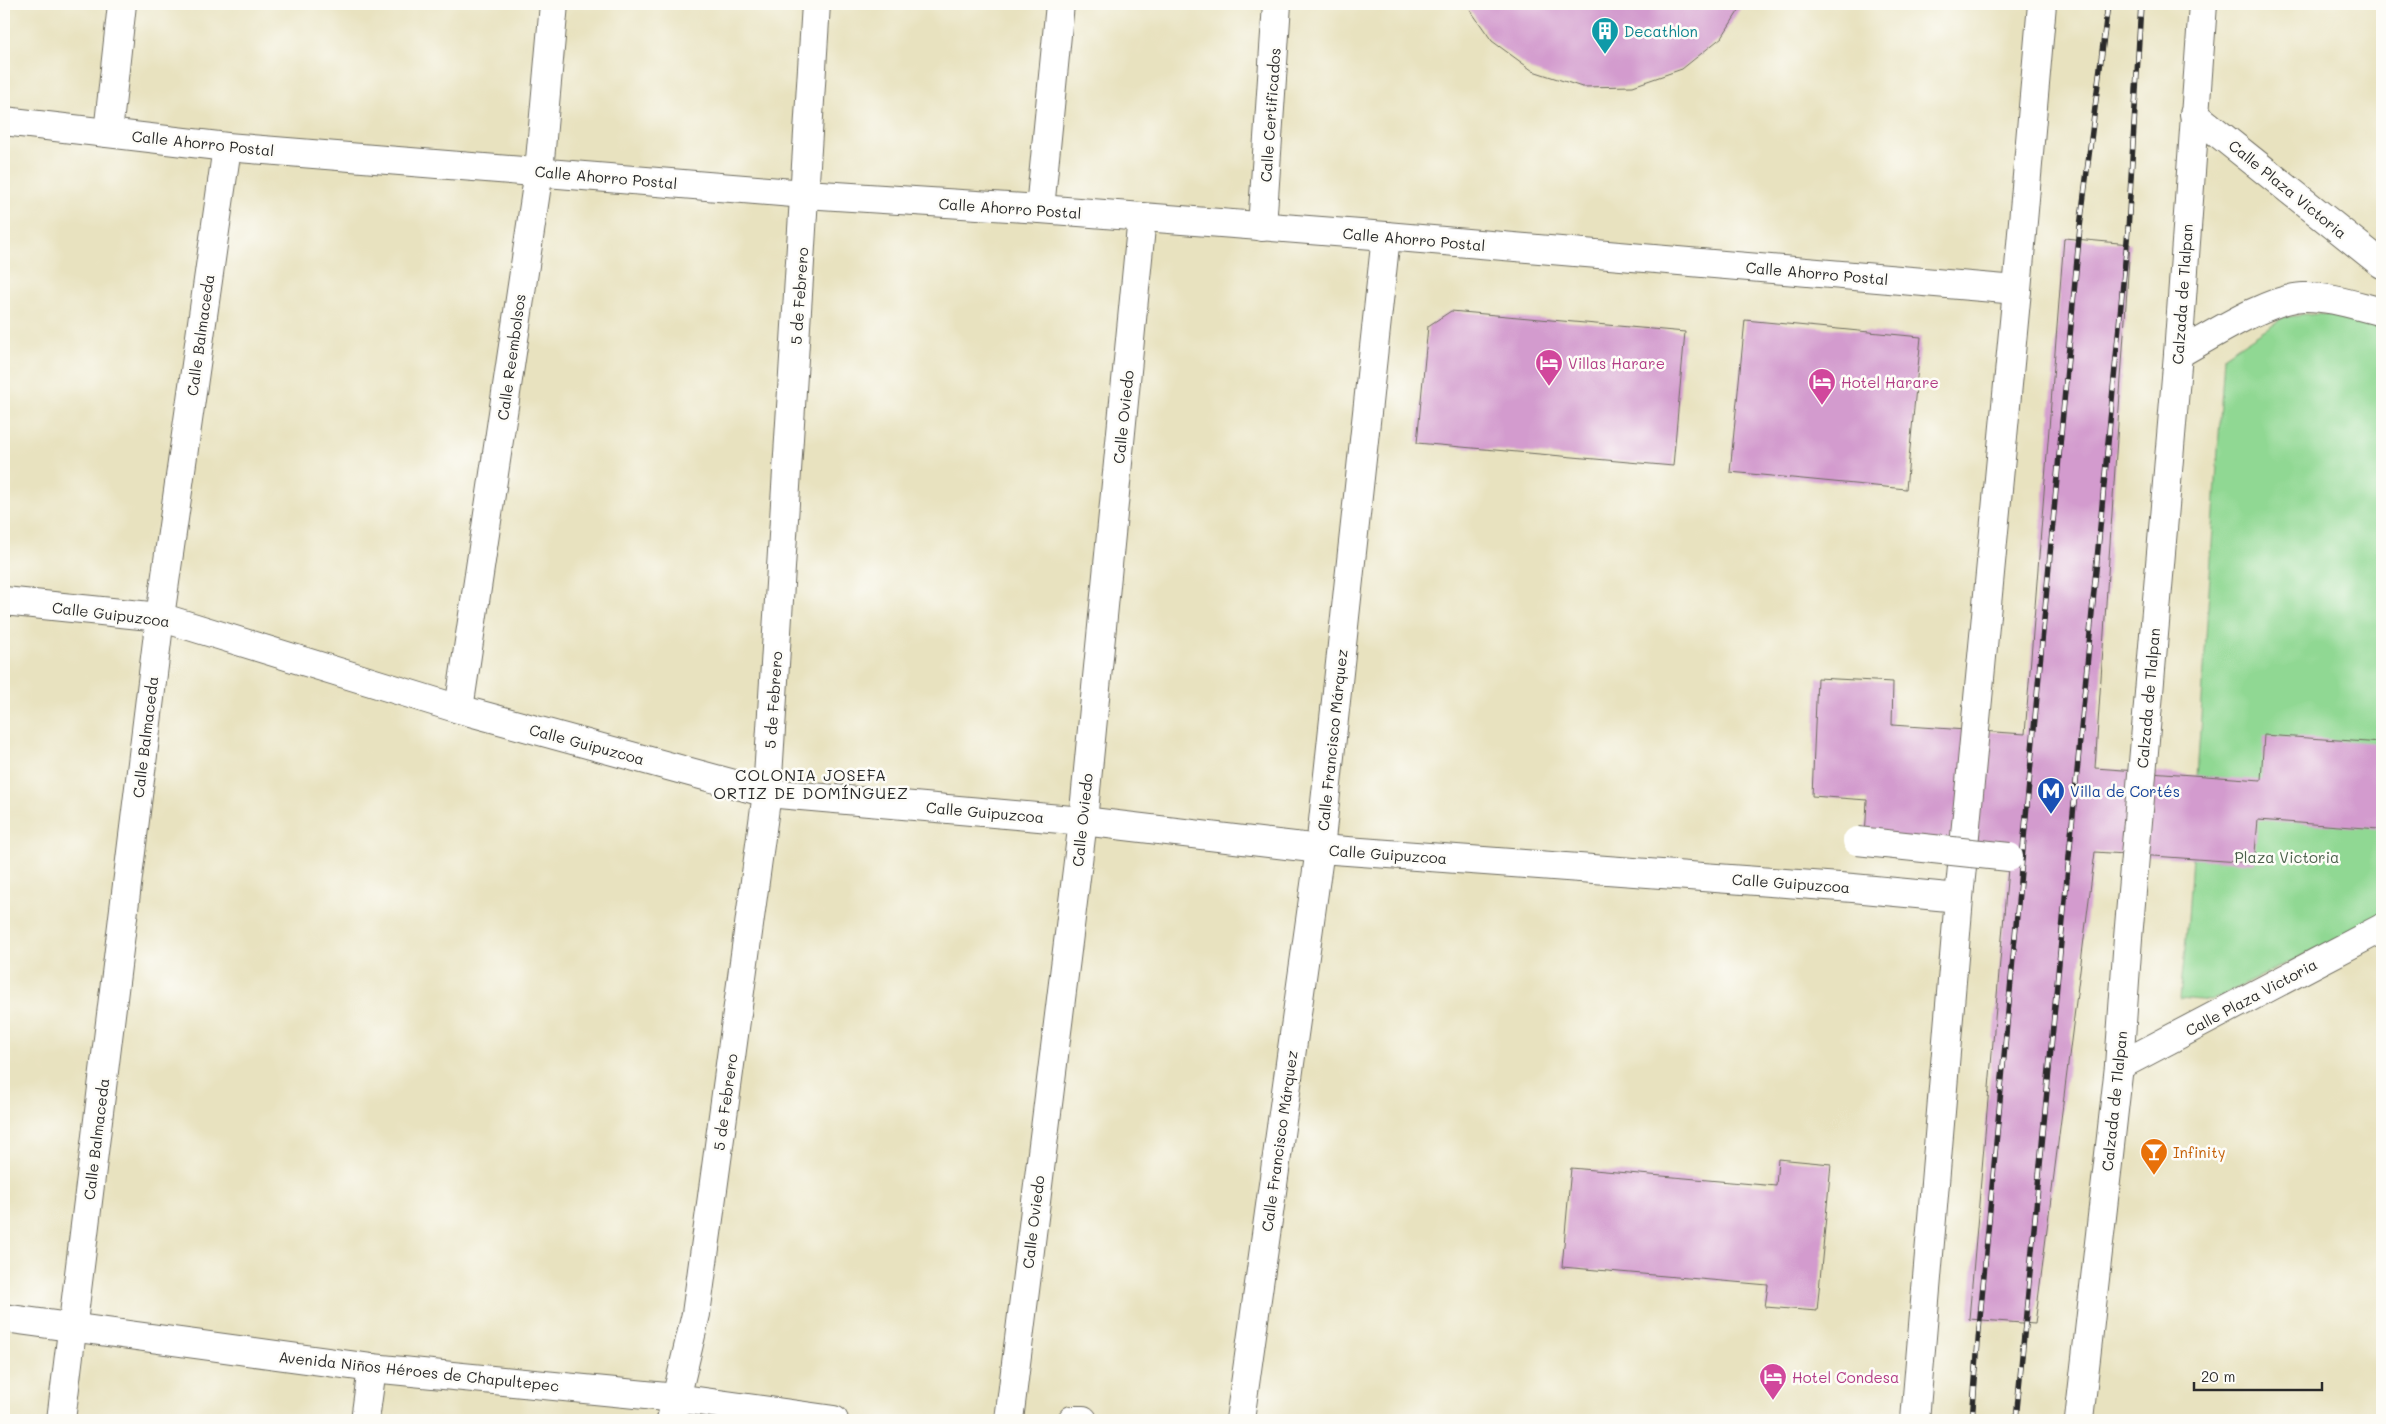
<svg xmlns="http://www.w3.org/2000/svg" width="2386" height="1424" font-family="Mali,sans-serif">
<rect width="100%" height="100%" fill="#fdfcf7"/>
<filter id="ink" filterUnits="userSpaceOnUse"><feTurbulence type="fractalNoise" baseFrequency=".02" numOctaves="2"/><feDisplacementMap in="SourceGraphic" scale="10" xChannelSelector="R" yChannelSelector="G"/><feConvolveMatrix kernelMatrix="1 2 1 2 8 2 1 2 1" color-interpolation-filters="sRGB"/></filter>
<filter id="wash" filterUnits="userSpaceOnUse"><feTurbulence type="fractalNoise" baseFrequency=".0096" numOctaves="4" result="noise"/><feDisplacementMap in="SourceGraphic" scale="20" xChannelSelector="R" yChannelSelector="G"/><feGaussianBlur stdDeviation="1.12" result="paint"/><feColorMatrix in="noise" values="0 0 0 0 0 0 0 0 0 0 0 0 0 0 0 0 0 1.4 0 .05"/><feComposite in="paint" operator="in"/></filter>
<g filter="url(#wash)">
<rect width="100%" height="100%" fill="#e8e2bf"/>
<polygon fill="#90d893" stroke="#5e825f" points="2318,314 2363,317 2382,326 2382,916 2211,1001 2180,998 2188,918 2224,356 2284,317"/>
<g id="blocks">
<g fill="#d39bce">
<polygon points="1466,4 1743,4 1722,37 1682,69 1633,86 1582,87 1533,71 1492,41"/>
<polygon points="2064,238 2130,244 2095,768 2261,780 2264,735 2382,743 2382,775 2379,829 2258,820 2254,863 2095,852 2035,1324 1969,1319 2009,857 1865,839 1867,800 1812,796 1817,678 1893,682 1892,725 2025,734"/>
<polygon points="1451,311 1685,332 1673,466 1417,443 1428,326"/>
<polygon points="1745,320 1921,337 1906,489 1730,472"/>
<polygon points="1778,1159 1831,1164 1817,1311 1765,1307 1768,1285 1562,1267 1571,1168 1776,1186"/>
</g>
</g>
</g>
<g filter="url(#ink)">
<use href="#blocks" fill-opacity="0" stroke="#6d6b5f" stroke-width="1"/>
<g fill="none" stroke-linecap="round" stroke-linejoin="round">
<defs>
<g id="street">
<polyline points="4,121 227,147 805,194 1040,209 1386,236 2017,290"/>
<polyline points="108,133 122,4"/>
<polyline points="1040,209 1060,4"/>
<polyline points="1262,227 1277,4"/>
<polyline points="4,601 160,617 459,709 767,793 1083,821 1320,849 1853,888 1959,898"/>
<polyline points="459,709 539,171 554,4"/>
<polyline points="61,1420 160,617 227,147"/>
<polyline points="365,1420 372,1368"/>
<polyline points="671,1420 696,1314 767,793 816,4"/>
<polyline points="1009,1420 1083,821 1142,217"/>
<polyline points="1072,1420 1083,1420"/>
<polyline points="1240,1420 1320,849 1386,236"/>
</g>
<g id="secondary">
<polyline points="2194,114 2382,264"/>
<path d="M2178,354C2211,336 2267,299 2303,297C2329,296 2357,306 2382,312"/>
<polyline points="2119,1066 2382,928"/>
<polyline points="4,1318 372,1368 676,1398 834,1420"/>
</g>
<g id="highway">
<polyline points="1915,1420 1959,898 2017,290 2042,4"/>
<polyline points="2079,1420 2119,1066 2128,938 2178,354 2203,4"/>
</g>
</defs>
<use href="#street" stroke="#6d6b5f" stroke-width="30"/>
<use href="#secondary" stroke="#6d6b5f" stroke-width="30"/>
<use href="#highway" stroke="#6d6b5f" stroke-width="30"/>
<use href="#street" stroke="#fff" stroke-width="28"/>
<use href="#secondary" stroke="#fff" stroke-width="28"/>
<use href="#highway" stroke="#fff" stroke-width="28"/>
<defs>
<g id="rail">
<polyline points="1972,1420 1979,1329 2080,227 2108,4"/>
<polyline points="2016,1420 2128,230 2141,4"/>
</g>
</defs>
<use href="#rail" stroke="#2b2b2b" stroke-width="5.5"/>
<use href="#rail" stroke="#fdfcf7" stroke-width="4" stroke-dasharray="11" stroke-linecap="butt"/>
<defs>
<polyline id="street-bridge" points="1857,841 2009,857"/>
</defs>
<use href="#street-bridge" stroke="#6d6b5f" stroke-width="30" stroke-linecap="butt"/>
<use href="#street-bridge" stroke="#fff" stroke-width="28"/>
</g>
</g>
<defs>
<symbol id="building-pin" viewBox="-11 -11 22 30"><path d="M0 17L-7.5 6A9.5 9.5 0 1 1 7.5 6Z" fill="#0f9aa8" stroke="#fdfcf7"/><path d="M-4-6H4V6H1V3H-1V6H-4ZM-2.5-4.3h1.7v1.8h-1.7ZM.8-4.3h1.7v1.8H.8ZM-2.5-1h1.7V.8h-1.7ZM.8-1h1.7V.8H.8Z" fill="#fff"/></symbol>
<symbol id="hotel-pin" viewBox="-11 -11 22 30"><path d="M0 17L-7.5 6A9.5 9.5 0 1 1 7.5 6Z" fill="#d1479c" stroke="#fdfcf7"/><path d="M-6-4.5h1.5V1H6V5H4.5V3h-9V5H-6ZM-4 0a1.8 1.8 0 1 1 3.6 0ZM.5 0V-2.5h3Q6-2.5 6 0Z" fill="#fff"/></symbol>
<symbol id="metro-pin" viewBox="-11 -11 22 30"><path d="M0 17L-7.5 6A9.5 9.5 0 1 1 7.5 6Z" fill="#1a4fb4" stroke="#fdfcf7"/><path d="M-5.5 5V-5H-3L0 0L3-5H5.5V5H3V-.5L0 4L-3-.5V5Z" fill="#fff"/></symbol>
<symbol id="bar-pin" viewBox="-11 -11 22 30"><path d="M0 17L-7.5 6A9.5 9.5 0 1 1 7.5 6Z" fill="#e8710a" stroke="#fdfcf7"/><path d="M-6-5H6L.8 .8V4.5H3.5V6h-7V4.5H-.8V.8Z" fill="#fff"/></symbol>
</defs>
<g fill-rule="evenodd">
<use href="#building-pin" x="1589" y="15" width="32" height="43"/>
<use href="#hotel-pin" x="1533" y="347" width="32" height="43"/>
<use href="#hotel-pin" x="1806" y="366" width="32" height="43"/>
<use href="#metro-pin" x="2035" y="775" width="32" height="43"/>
<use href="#bar-pin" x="2138" y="1136" width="32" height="43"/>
<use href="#hotel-pin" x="1757" y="1361" width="32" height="43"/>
</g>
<g text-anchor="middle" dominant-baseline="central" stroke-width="5" stroke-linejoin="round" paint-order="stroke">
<g font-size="15" fill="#0d838f" stroke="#fdfcf7" text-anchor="start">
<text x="1624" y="31">Decathlon</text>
</g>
<g font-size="15" fill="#2b2b2b" stroke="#fdfcf7">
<text transform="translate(1270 115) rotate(-86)">Calle Certificados</text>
<text transform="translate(203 143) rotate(6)">Calle Ahorro Postal</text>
<text transform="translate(606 177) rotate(5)">Calle Ahorro Postal</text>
<text transform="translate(2288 189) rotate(39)">Calle Plaza Victoria</text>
<text transform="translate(1010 208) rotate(4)">Calle Ahorro Postal</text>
<text transform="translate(1414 239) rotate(5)">Calle Ahorro Postal</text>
<text transform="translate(1817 273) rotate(5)">Calle Ahorro Postal</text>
<text transform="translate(2182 294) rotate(-86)">Calzada de Tlalpan</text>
<text transform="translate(799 296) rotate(-86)">5 de Febrero</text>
<text transform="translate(200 335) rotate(-82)">Calle Balmaceda</text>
<text transform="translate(511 357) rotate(-82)">Calle Reembolsos</text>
<text transform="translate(1123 417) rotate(-84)">Calle Oviedo</text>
<text transform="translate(111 614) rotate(7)">Calle Guipuzcoa</text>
<text transform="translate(2148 698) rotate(-85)">Calzada de Tlalpan</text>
<text transform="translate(773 700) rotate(-86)">5 de Febrero</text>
<text transform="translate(145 737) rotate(-83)">Calle Balmaceda</text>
<text transform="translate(1332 740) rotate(-84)">Calle Francisco Márquez</text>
<text transform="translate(587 744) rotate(15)">Calle Guipuzcoa</text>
<text transform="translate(985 812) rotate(5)">Calle Guipuzcoa</text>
<text transform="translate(1082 820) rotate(-84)">Calle Oviedo</text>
<text transform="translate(1388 854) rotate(4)">Calle Guipuzcoa</text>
<text transform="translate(1791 883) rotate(4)">Calle Guipuzcoa</text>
<text transform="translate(2251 997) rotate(-28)">Calle Plaza Victoria</text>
<text transform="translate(2114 1101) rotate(-84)">Calzada de Tlalpan</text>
<text transform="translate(725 1102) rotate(-82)">5 de Febrero</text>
<text transform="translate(96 1139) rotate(-83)">Calle Balmaceda</text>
<text transform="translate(1279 1141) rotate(-82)">Calle Francisco Márquez</text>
<text transform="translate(1033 1222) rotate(-83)">Calle Oviedo</text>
<text transform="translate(419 1371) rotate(6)">Avenida Niños Héroes de Chapultepec</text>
</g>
<g font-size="15" fill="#b23c85" stroke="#fdfcf7" text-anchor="start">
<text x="1568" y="363">Villas Harare</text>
<text x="1841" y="382">Hotel Harare</text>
<text x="1792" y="1377">Hotel Condesa</text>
</g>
<g font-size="15" fill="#164399" stroke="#fdfcf7" text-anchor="start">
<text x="2070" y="791">Villa de Cortés</text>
</g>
<g font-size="15" fill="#495f4a" stroke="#fdfcf7">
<text x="2287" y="857">Plaza Victoria</text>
</g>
<g font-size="15" fill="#c56008" stroke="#fdfcf7" text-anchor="start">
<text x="2173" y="1152">Infinity</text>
</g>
<g font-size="16" letter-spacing="1" fill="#2b2b2b" stroke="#fdfcf7">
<text x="811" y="774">COLONIA JOSEFA<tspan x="811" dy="18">ORTIZ DE DOMÍNGUEZ</tspan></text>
</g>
</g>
<rect width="2386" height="1424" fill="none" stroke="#fdfcf7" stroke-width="20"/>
<path d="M2194 1382v8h128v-8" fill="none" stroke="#2b2b2b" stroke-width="2.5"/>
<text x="2201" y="1382" font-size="15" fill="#2b2b2b" stroke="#fdfcf7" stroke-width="4" paint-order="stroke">20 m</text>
</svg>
